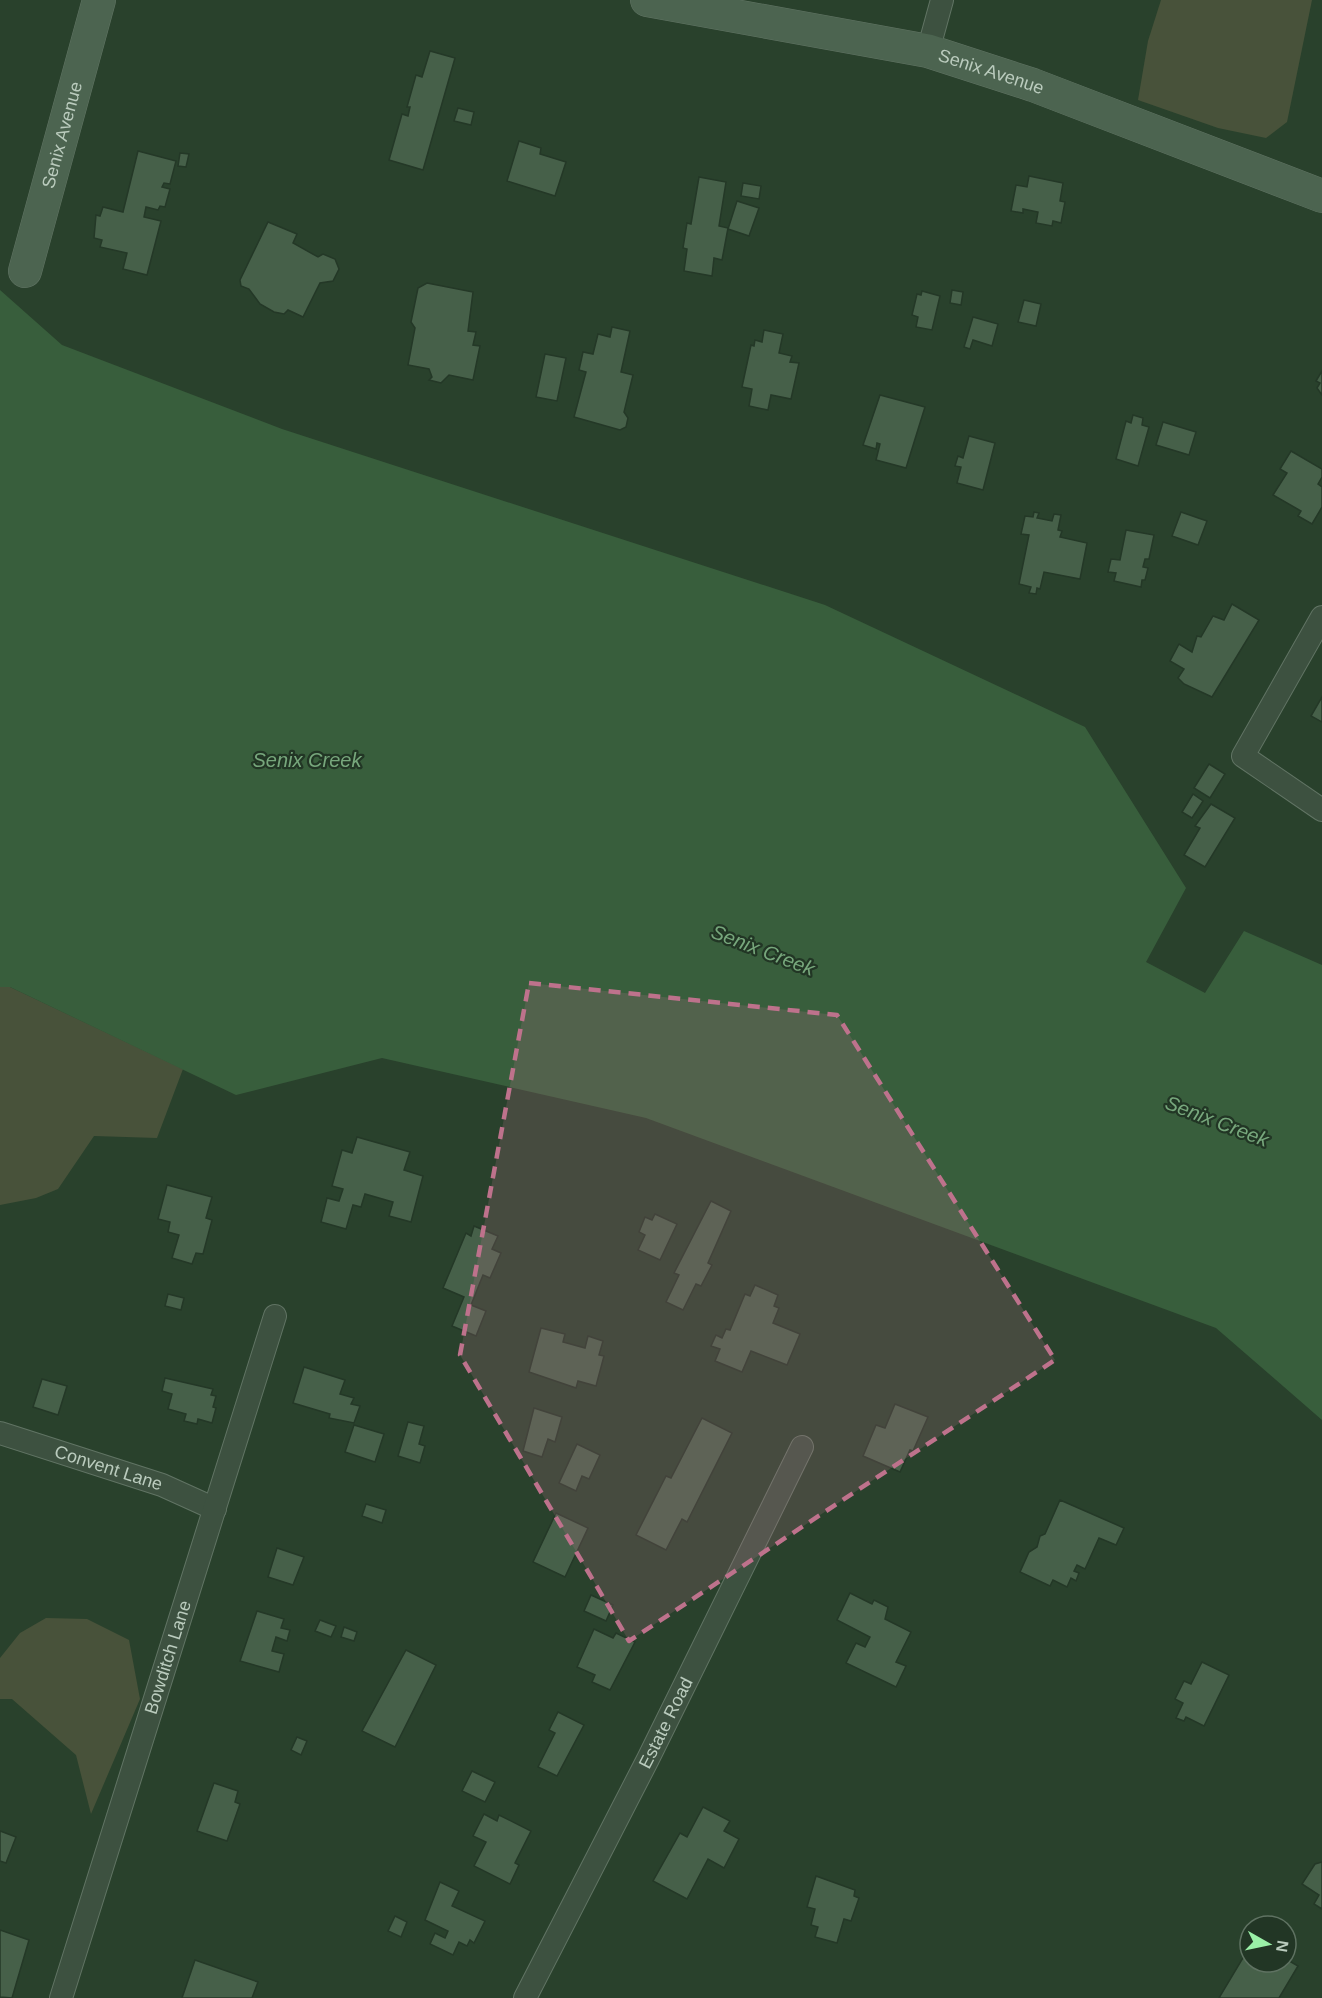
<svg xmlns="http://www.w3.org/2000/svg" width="1322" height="1998" font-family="Arial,sans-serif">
<rect width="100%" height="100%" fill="#29412c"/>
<g fill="#48523a">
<polygon points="1161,0 1312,0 1287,122 1266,138 1218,128 1138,100 1148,41"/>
<polygon points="0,987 10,987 183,1069 157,1138 94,1136 58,1189 36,1198 0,1205"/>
<polygon points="46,1618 87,1619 129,1640 140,1699 91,1814 76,1755 12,1699 0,1699 0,1658 20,1633"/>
</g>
<polygon fill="#385e3c" points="0,290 62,345 282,429 825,605 1085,727 1186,888 1146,962 1205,993 1244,931 1322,965 1322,1420 1216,1328 646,1118 382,1058 236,1095 10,987 0,987"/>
<g fill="#466049" stroke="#243827" stroke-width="1.5">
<polygon points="430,51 455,58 423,170 389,160 402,114 408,116 410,107 407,107 416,75 422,77"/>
<polygon points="458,108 474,112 471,125 454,121"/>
<polygon points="519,141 541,148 540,154 566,162 555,196 507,181"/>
<polygon points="138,151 176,161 170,184 164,183 162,187 170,189 165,207 160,206 158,210 146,207 144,217 161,221 147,275 123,269 127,253 100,247 102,240 94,238 96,215 100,216 103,207 123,212"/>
<polygon points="180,153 189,154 186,167 178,166"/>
<polygon points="1029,176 1063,183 1060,201 1065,202 1061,223 1053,221 1052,226 1036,223 1038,212 1023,209 1023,213 1011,211 1016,185 1027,187"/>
<polygon points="699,177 726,182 719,226 728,228 722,260 714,258 712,276 684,271 687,249 683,248 687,223 691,224"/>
<polygon points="743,183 761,186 759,199 741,196"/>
<polygon points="737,201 759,208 749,236 728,229"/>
<polygon points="268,222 297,234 293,243 318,257 323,254 335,259 339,269 333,281 320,283 303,317 288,310 284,314 274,312 260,304 249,289 241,286 240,280"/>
<polygon points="427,283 473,292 468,331 476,332 473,345 480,346 473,380 449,375 441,383 429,380 432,377 429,369 408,365 415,328 411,322 418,288"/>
<polygon points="952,290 963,292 961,305 950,303"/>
<polygon points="922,291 940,296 932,330 916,327 918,317 912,315 917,294 921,295"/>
<polygon points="1024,300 1041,304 1036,326 1018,322"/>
<polygon points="973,317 998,324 992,346 973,340 970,349 964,347"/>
<polygon points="612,327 630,331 621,372 633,375 624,412 628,418 626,427 620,430 574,417 586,372 579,370 583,352 593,354 598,334 610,337"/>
<polygon points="764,330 783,334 779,353 792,356 790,362 799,363 791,399 771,395 768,410 749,406 752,389 742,387 751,345 754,346 755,340 762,342"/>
<polygon points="545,354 566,358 557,401 536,397"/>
<polygon points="1322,371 1322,395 1317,388 1320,383 1316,381"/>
<polygon points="880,395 925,407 906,468 876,460 880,444 877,443 876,449 863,445"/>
<polygon points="1133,415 1143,418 1142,425 1149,427 1138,466 1116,459 1126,421 1131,423"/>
<polygon points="1163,422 1196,432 1189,455 1156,445"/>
<polygon points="969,436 995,443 983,490 957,483 961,467 955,466 958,456 963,458"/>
<polygon points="1291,451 1322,469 1322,477 1318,484 1322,487 1322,507 1312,524 1298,516 1301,511 1273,495 1287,473 1280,469"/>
<polygon points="1034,512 1039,513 1037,518 1052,521 1054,514 1061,515 1058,530 1062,531 1060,537 1087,543 1080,579 1044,572 1040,589 1037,588 1036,594 1029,593 1031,587 1019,584 1029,535 1021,534 1025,516 1033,517"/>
<polygon points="1181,512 1207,521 1198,545 1172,536"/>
<polygon points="1126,530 1154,535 1149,559 1145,559 1143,567 1148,568 1145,580 1142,580 1141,587 1114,581 1116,573 1108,572 1111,559 1120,560"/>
<polygon points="1232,604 1259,620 1212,697 1184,684 1178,678 1184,669 1170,661 1179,644 1192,652 1197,636 1201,637 1213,616 1224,620"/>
<polygon points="1322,697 1322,722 1311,716"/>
<polygon points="1209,764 1225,774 1210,798 1194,788"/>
<polygon points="1193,794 1203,801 1192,818 1182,812"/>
<polygon points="1211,804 1235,818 1205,867 1184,855 1200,828 1195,826"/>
<polygon points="357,1137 410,1152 404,1170 423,1176 411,1222 389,1216 393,1202 365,1194 361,1207 353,1205 346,1229 321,1222 327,1198 339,1201 343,1189 332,1186 342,1150 352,1153"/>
<polygon points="167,1185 212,1197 206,1218 212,1220 203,1254 196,1253 192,1264 172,1258 179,1235 168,1232 170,1222 158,1219"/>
<polygon points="711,1201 731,1211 708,1263 712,1265 701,1286 696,1284 683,1310 666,1302 679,1275 674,1273"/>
<polygon points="655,1214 677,1224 660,1260 638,1250 645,1235 639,1232 645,1217 652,1220"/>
<polygon points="474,1226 498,1236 492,1249 501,1253 490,1278 483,1275 471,1305 486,1311 476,1336 452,1326 464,1297 443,1288 466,1233 471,1236"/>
<polygon points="755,1285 778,1295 774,1306 779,1308 773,1323 800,1334 787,1365 751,1351 742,1372 715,1361 720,1349 711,1346 716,1335 722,1338 726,1329 730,1330 745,1294 750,1296"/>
<polygon points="168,1294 184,1298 181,1310 165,1306"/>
<polygon points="541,1328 565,1334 563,1342 585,1348 588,1336 603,1341 599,1355 604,1356 596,1386 578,1381 576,1388 529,1372"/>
<polygon points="304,1367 345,1380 340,1394 354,1398 351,1404 360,1406 354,1423 329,1418 330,1414 293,1403"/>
<polygon points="165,1378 213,1389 211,1395 216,1396 213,1407 216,1408 212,1423 198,1419 197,1424 184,1421 186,1414 168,1409 172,1394 162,1391"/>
<polygon points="42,1379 67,1386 58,1415 33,1407"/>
<polygon points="895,1404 928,1417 913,1451 910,1450 900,1472 863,1456 876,1425 885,1428"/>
<polygon points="534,1408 562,1417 555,1442 548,1439 542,1457 523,1451"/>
<polygon points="702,1418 732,1433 687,1522 682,1519 666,1550 636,1535 666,1476 671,1478"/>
<polygon points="408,1422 424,1426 419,1444 425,1446 420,1463 398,1456"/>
<polygon points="354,1425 384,1434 375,1462 345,1452"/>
<polygon points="577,1444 600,1455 589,1479 582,1476 576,1491 559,1483"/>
<polygon points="1060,1500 1124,1528 1116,1545 1099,1538 1085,1569 1077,1565 1074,1571 1079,1573 1076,1581 1071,1578 1067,1587 1053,1580 1050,1586 1020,1572 1029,1552 1037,1547 1040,1536 1045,1534"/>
<polygon points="366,1504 386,1510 382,1523 362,1516"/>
<polygon points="556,1513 588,1528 565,1577 533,1562"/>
<polygon points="277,1548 304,1557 293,1585 268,1577"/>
<polygon points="850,1593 872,1604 874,1600 888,1607 885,1619 911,1632 896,1662 906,1666 896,1687 846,1663 856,1643 865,1647 870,1637 837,1620"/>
<polygon points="591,1595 613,1605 606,1621 584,1611"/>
<polygon points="257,1611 284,1619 281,1628 290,1630 287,1641 276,1637 272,1651 284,1654 279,1672 240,1661"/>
<polygon points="320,1620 336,1626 331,1637 315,1631"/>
<polygon points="344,1627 357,1632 354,1641 341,1637"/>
<polygon points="594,1629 613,1638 616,1633 635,1642 610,1690 592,1682 595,1675 577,1667"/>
<polygon points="406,1650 436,1665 395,1747 362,1731"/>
<polygon points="1202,1662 1229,1675 1204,1726 1186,1717 1184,1721 1176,1718 1183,1703 1175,1699 1184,1681 1191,1684"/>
<polygon points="558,1712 584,1725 557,1776 538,1767 555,1733 549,1730"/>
<polygon points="297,1737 307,1741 301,1755 291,1750"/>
<polygon points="472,1771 495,1782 485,1802 462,1791"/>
<polygon points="214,1783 238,1791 235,1802 240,1804 227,1841 197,1831"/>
<polygon points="703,1807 730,1821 724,1831 739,1839 724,1868 708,1859 687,1899 653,1881 680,1833 687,1837"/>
<polygon points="484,1814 497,1821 499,1815 531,1831 515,1863 519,1865 510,1884 474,1866 486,1842 473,1836"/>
<polygon points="0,1831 16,1837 6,1863 0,1861"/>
<polygon points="1322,1862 1322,1909 1314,1904 1319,1895 1302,1884 1315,1864"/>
<polygon points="816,1876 855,1890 854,1896 859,1898 851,1921 844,1919 837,1943 815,1937 818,1927 811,1925 815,1909 807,1907"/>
<polygon points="440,1882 459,1891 452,1906 485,1921 474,1943 470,1940 467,1946 459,1942 453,1955 430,1944 435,1933 445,1938 448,1931 425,1920"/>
<polygon points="395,1916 407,1922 401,1937 388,1931"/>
<polygon points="0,1930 29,1940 12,1998 0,1997"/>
<polygon points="1250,1946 1250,1962 1286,1962 1286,1959 1298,1966 1279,1998 1219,1998"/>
<polygon points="195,1960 258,1982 252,1998 182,1998"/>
</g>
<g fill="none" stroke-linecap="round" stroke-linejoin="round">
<defs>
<g id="street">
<polyline points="928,51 942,0"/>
<polyline points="1322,617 1243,756 1322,810"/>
<path id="s1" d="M0,1433L162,1485L215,1509"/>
<path id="s2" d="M61,1998L275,1316"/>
<path id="s3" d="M525,1998L648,1759L802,1447"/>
</g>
<g id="secondary">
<path id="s4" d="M647,0L928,51L1033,85L1322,196"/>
<path id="s5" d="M25,271L99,0"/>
</g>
</defs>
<use href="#street" stroke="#617464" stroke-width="24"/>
<use href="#secondary" stroke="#617464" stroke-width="34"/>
<use href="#street" stroke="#3d5140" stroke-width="22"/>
<use href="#secondary" stroke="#4c6450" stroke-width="33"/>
</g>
<path fill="#be728c" fill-opacity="0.2" stroke="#be728c" stroke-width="4.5" stroke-dasharray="12 8" stroke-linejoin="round" d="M529,983L837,1015L1055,1360L629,1641L460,1355Z"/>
<g text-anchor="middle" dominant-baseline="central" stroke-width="4.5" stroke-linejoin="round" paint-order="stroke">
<g font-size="18" fill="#bacbbd" stroke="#223625">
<text stroke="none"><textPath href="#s4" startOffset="352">Senix Avenue</textPath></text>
<text stroke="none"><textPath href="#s5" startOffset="141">Senix Avenue</textPath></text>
<text stroke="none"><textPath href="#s1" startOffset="114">Convent Lane</textPath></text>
<text stroke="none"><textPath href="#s2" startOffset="357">Bowditch Lane</textPath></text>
<text stroke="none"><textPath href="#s3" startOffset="309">Estate Road</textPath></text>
</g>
<g font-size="20" font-style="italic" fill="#77a77c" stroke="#223625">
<text x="307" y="760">Senix Creek</text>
<text transform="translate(763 950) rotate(21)">Senix Creek</text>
<text transform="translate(1217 1121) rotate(21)">Senix Creek</text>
</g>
</g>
<g transform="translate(1268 1944) rotate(99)"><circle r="28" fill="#223625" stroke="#5f7262" stroke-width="1.5"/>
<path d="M0-4.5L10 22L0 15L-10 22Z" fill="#9af0a7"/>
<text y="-9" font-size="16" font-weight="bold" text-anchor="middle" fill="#bacbbd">N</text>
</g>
</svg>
